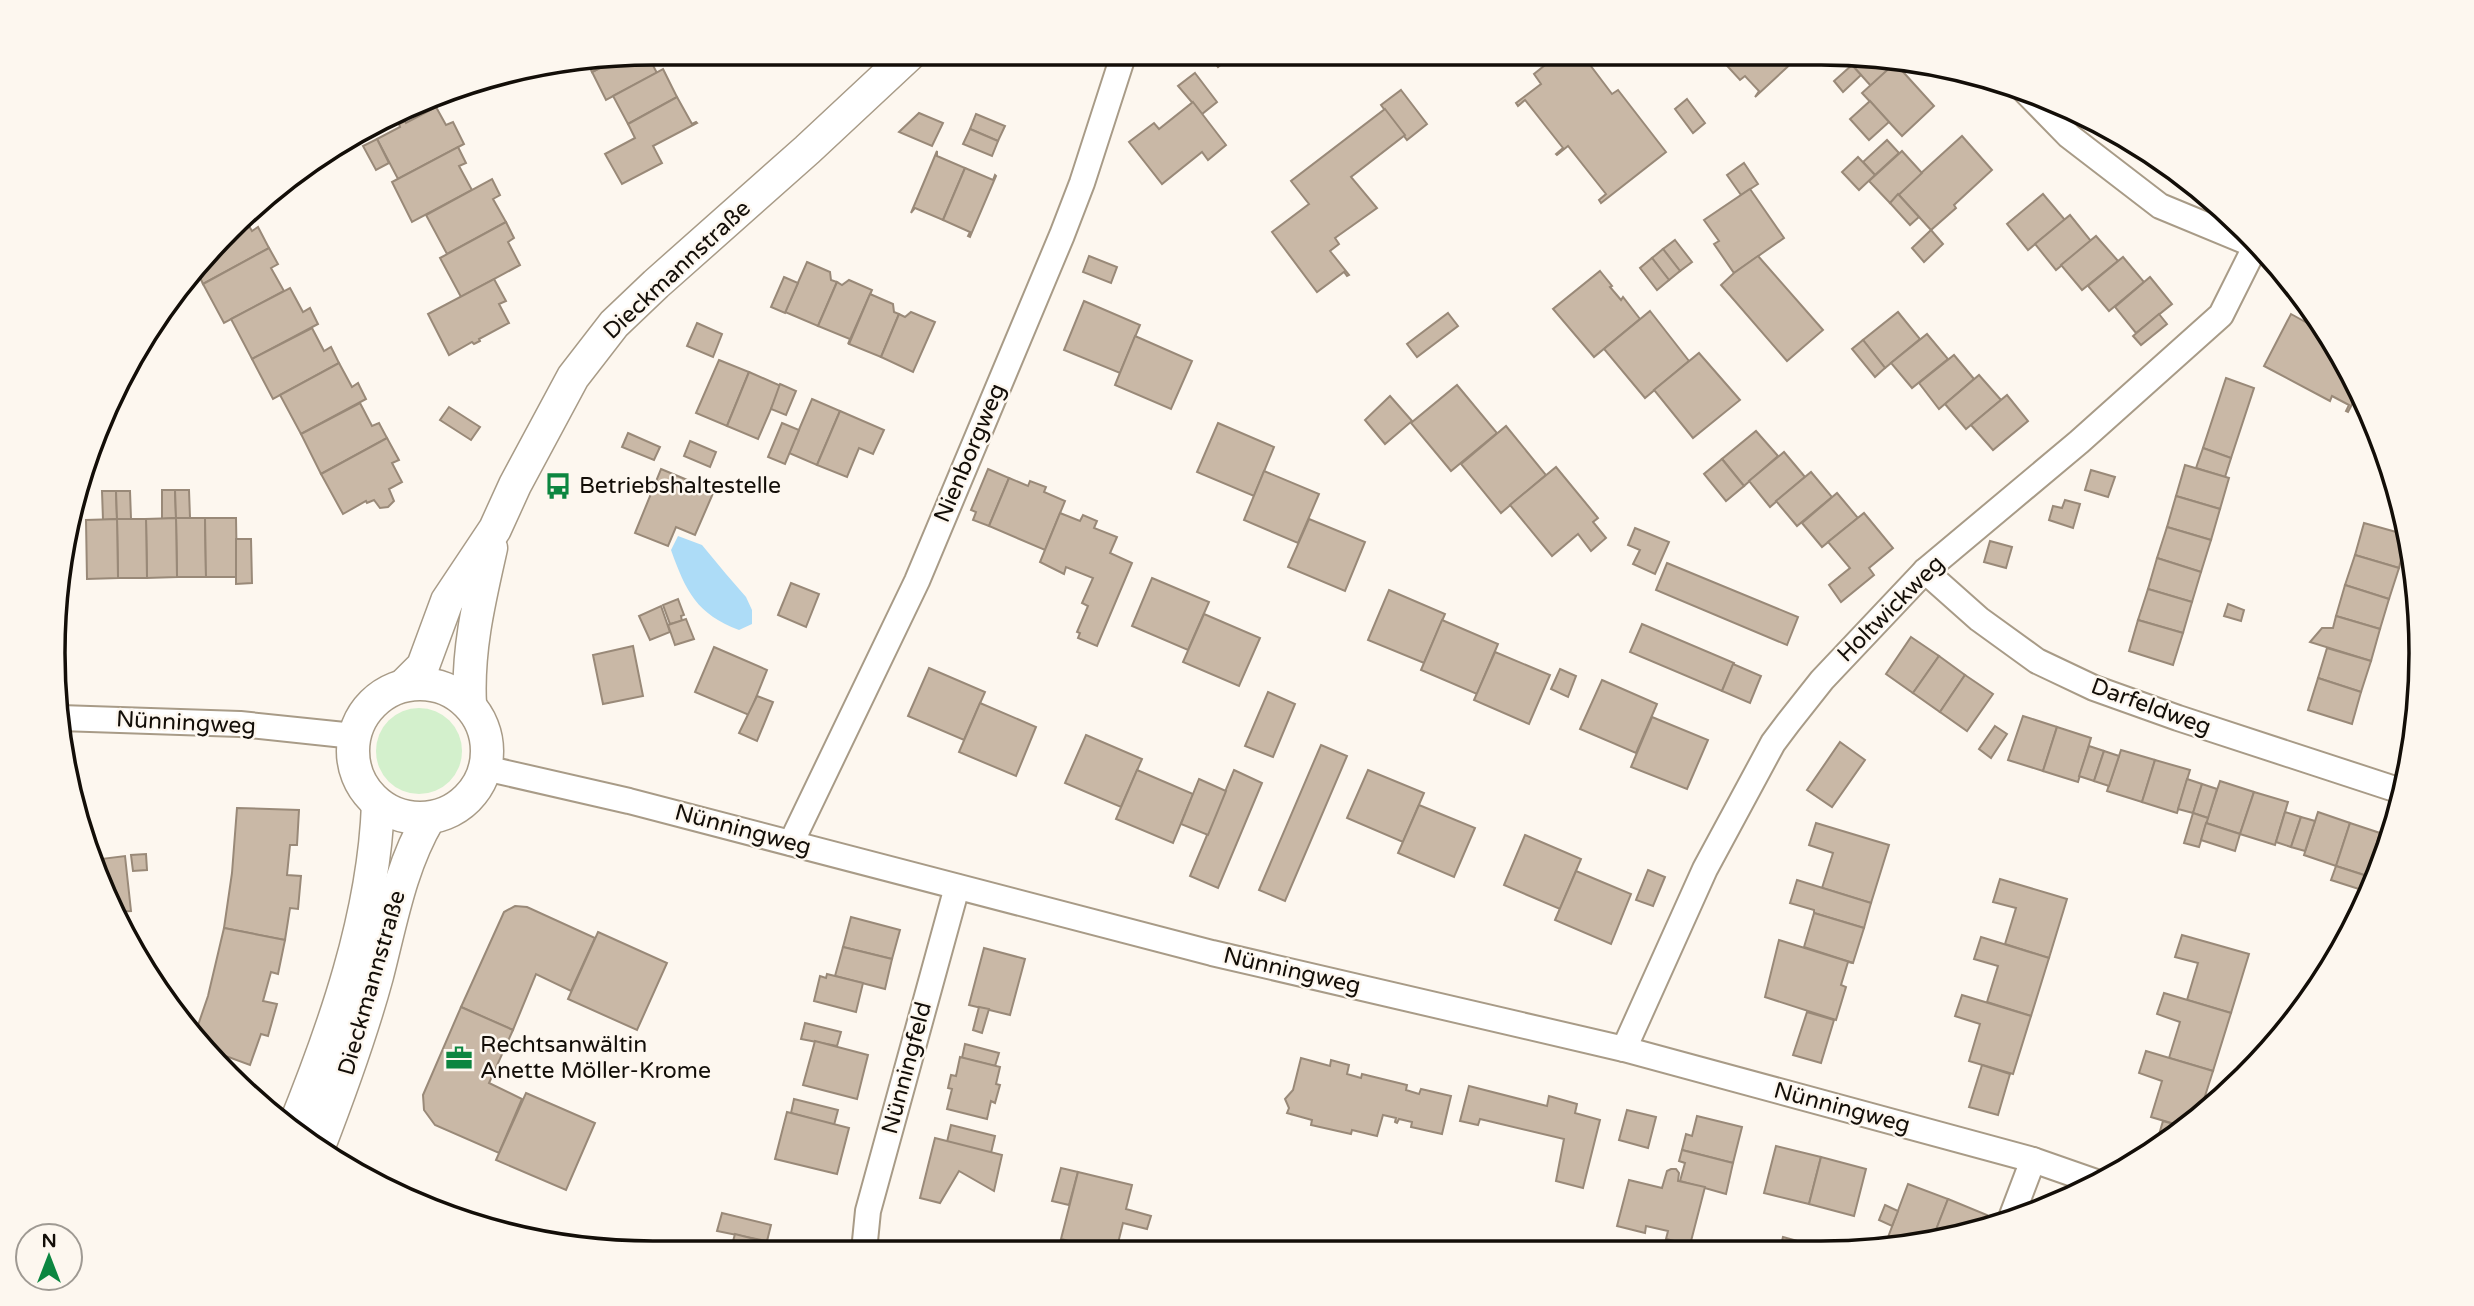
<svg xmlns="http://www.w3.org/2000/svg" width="2474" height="1306" font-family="'Varela Round',sans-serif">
<rect width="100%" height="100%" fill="#fdf7ef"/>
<circle fill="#d3f0cc" cx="419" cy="751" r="43"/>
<path fill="#addcf7" d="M678,536L702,545L726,574L746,597L752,610V624L739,630C697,614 686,592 671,550Z"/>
<g fill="#c9b8a6" stroke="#998978" stroke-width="2">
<polygon points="1207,53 1235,53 1218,67"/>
<polygon points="1433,53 1450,53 1440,62"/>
<polygon points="1505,53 1519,53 1510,60"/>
<polygon points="1560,53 1581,53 1612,94 1618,90 1666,152 1601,203 1599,200 1606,194 1568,146 1557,155 1556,154 1563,148 1525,100 1518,106 1516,103 1541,84 1534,74"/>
<polygon points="647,54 657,73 606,100 592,72 617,59"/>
<polygon points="1725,54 1790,54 1795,60 1755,97 1759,91 1745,76 1740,80 1720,58"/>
<polygon points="1863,54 1895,60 1897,62 1871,86 1852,65"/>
<polygon points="617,59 592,72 588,63"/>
<polygon points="1895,63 1934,106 1902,136 1862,93"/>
<polygon points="1852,65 1861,75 1843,92 1834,81"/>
<polygon points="663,69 677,97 628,124 613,96"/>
<polygon points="1195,73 1217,102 1202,114 1178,86"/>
<polygon points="1401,90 1427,124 1407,140 1381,105"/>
<polygon points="677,97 692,124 696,122 697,123 653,146 662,163 622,184 605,154 635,138 628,124"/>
<polygon points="1687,99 1705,123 1693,133 1675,109"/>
<polygon points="1870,101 1889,122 1869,140 1850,119"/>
<polygon points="1193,102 1226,145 1208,160 1202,152 1162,184 1129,142 1154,123 1159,129"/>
<polygon points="436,107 446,125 453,122 464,144 398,179 377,139 400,127 399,124 405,121 406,123"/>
<polygon points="1385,109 1405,135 1351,177 1377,208 1335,238 1339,244 1330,251 1349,275 1347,276 1344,272 1317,292 1272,232 1309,204 1291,181"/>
<polygon points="919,113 943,123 932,146 899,132"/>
<polygon points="976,114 1005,126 998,141 970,129"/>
<polygon points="970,129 998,141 992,156 963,144"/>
<polygon points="1962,136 1992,170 1954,205 1956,208 1931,230 1898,194"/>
<polygon points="377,139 389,163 376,170 363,146"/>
<polygon points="1887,140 1899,153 1875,175 1863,162"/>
<polygon points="458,147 466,163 459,166 472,190 412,222 392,182"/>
<polygon points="937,151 937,156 965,168 943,220 915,208 911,213"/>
<polygon points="1902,151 1922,173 1890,203 1869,181"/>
<polygon points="1858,157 1875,175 1859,190 1842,172"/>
<polygon points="1744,163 1758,184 1741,195 1727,175"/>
<polygon points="965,168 993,180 995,175 996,176 970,237 968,236 970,232 943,220"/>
<polygon points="492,179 500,195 493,199 506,222 447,254 426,215"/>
<polygon points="1750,189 1784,238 1734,273 1714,244 1719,241 1704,220"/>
<polygon points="1898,194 1919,217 1910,225 1890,203"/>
<polygon points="2043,194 2065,220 2028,250 2007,224"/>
<polygon points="2070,215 2091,241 2056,270 2035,244"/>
<polygon points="246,221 252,231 258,227 269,248 203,284 198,273"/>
<polygon points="506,222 514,238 508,242 520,265 461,297 440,258"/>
<polygon points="1931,230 1943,244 1924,262 1912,248"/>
<polygon points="2096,236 2118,261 2082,290 2061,265"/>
<polygon points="1675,240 1692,262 1680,271 1663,249"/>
<polygon points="269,248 278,264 271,268 284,291 224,323 203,284"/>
<polygon points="1663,249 1680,271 1669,280 1652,258"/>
<polygon points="1089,256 1117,267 1111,283 1083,272"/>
<polygon points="1758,256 1823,330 1787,361 1721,285 1734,273"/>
<polygon points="2123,257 2144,282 2109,311 2088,286"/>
<polygon points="1652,258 1669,280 1657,290 1640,268"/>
<polygon points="807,262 830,272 831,280 837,282 818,326 785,312"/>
<polygon points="1600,271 1612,286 1610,287 1621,300 1623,297 1640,319 1594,357 1553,309"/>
<polygon points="784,277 798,283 785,313 771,307"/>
<polygon points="2150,277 2172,304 2136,333 2115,307"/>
<polygon points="494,279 506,301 499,304 509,323 479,339 480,341 474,344 472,342 449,355 428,314"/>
<polygon points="849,280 872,290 848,344 850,339 818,326 837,282 842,285"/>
<polygon points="290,288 303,312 310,308 318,324 252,359 231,319"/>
<polygon points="870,294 893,304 894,312 899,314 881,357 849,344"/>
<polygon points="1084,301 1140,325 1120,373 1064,350"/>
<polygon points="1650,311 1689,361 1645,398 1604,349"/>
<polygon points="911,312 935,322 913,372 881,357 899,314 905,317"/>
<polygon points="1898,312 1920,339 1885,368 1863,340"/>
<polygon points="1448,313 1458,326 1417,357 1407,344"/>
<polygon points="2159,314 2167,324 2141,345 2133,336"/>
<polygon points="2291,314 2327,334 2341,353 2359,391 2348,412 2346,411 2349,405 2332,396 2330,401 2264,366"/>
<polygon points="697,323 722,334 713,357 687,346"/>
<polygon points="312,328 324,351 331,347 339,363 273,399 252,359"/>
<polygon points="1927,334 1948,359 1912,388 1891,363"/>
<polygon points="1135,336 1192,361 1171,409 1115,385"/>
<polygon points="1863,340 1885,368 1875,377 1852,349"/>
<polygon points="1699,353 1740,400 1693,438 1654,390"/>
<polygon points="1954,355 1974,379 1939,409 1919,383"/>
<polygon points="719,360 749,372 727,426 696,413"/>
<polygon points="339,363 352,387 358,383 366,399 301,434 280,395"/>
<polygon points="749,372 781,386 758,439 727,426"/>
<polygon points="1979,375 2001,400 1966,429 1945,404"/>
<polygon points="2226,378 2254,388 2231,458 2203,448"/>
<polygon points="780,384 796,391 786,415 771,409"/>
<polygon points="1457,385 1497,433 1451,471 1411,423"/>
<polygon points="2007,395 2028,421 1993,450 1971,425"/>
<polygon points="1390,396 1412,421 1385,444 1365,420"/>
<polygon points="812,399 840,411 817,465 789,453"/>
<polygon points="360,403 372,426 379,423 387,438 321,474 301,434"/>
<polygon points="449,407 480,427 471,440 440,420"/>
<polygon points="840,411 884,430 873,454 859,448 847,477 817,465"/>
<polygon points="782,423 799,430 785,464 768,457"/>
<polygon points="1218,423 1274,447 1254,496 1197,472"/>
<polygon points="1506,426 1546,475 1501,513 1461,464"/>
<polygon points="1756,431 1778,456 1744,486 1722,459"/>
<polygon points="628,433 660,447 654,460 622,447"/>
<polygon points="387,438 399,460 392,463 402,482 389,489 394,501 388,507 380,508 374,500 367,503 366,501 343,514 321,474"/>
<polygon points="690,441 716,452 710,467 684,456"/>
<polygon points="2203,448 2231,458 2225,477 2196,468"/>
<polygon points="1784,452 1805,477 1770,507 1749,481"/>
<polygon points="1722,459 1744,486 1726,501 1704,474"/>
<polygon points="2185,465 2229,478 2220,509 2176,496"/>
<polygon points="1556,467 1598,518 1593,522 1606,538 1591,551 1578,534 1552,556 1510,505"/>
<polygon points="661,469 714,491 695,535 676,527 668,546 635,533"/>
<polygon points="988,469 1009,478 989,526 973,520 976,512 971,510"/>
<polygon points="2091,470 2115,477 2108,497 2085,490"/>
<polygon points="1264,471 1319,494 1298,543 1244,520"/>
<polygon points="1811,472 1832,497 1797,526 1776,501"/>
<polygon points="1009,478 1028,486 1030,481 1046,487 1044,492 1065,501 1045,550 989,526"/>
<polygon points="162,490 175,490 176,518 162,519"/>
<polygon points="175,490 189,490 190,518 176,518"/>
<polygon points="102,491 116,491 117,519 103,520"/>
<polygon points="116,491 130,491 131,519 117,519"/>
<polygon points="1837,493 1858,518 1822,547 1802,523"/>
<polygon points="2176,496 2220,509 2211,540 2167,527"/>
<polygon points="2065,500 2080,504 2073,528 2049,520 2053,506 2062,508"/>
<polygon points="1060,513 1080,521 1083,515 1097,521 1094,528 1117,537 1110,553 1132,563 1097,646 1078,638 1080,633 1077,632 1088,606 1082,603 1093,578 1066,567 1064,574 1040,562"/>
<polygon points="1864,513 1893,548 1869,568 1874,575 1841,602 1829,585 1850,568 1828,542"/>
<polygon points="176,518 205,518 206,577 177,577"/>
<polygon points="176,518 177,577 147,578 146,519"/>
<polygon points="205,518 236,518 237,577 206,577"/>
<polygon points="117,519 146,519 147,578 118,578"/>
<polygon points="117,519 118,578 87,579 86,520"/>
<polygon points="1309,519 1365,542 1345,591 1288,567"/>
<polygon points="2364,523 2407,535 2399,568 2355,555"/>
<polygon points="2167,527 2211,540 2201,572 2157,558"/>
<polygon points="1635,528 1669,542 1655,574 1633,564 1640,550 1628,545"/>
<polygon points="236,539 251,539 252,583 236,584"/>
<polygon points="1990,541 2012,547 2006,568 1984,562"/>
<polygon points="2355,555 2399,568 2389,599 2345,585"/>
<polygon points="2157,558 2201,572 2192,602 2148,589"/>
<polygon points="1667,563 1798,617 1787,645 1656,590"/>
<polygon points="1152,578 1209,602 1188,650 1132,626"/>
<polygon points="791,583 819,594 806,627 778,615"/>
<polygon points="2345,585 2389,599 2380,629 2336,616"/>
<polygon points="2148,589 2192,602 2183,633 2138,620"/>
<polygon points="1389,590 1445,614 1424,663 1368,640"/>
<polygon points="678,599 684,615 681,616 682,621 670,624 663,605"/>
<polygon points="2228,604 2244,610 2241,621 2224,616"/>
<polygon points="661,606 670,632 650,640 639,616"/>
<polygon points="1204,614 1260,638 1239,686 1183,662"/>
<polygon points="2336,616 2380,629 2371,661 2310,642 2322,628 2333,628"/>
<polygon points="686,619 694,639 675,645 668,625"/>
<polygon points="1442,620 1498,644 1477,694 1421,670"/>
<polygon points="2138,620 2183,633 2173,665 2129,651"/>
<polygon points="1642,624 1734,663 1722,691 1630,652"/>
<polygon points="1911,637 1939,656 1913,693 1886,674"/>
<polygon points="633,646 643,696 603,704 593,655"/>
<polygon points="714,647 767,670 749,715 695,692"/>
<polygon points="2327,648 2371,661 2361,692 2318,678"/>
<polygon points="1495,652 1550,675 1529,724 1474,700"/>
<polygon points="1939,656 1965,675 1940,712 1913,693"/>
<polygon points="1733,664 1761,676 1750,703 1722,691"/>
<polygon points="929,668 985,692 964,740 908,716"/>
<polygon points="1560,669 1576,676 1568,697 1551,689"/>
<polygon points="1965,675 1993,694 1967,731 1940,712"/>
<polygon points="2318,678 2361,692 2352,724 2308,710"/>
<polygon points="1602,680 1657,704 1636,753 1580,729"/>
<polygon points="1268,692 1295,704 1273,757 1245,746"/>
<polygon points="757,696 773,702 757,741 739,733"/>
<polygon points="980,703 1036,727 1016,776 959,752"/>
<polygon points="2023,716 2057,727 2043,771 2008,760"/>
<polygon points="1652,717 1708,740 1687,789 1631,767"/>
<polygon points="1995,726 2007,734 1991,758 1979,749"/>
<polygon points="2057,727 2091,738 2078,782 2043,771"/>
<polygon points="1086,735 1142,759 1121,807 1065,783"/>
<polygon points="1840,742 1865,760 1832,807 1807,790"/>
<polygon points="1321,745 1347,756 1285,901 1259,890"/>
<polygon points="2089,746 2104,751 2094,781 2079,776"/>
<polygon points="2121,750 2155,760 2142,802 2107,791"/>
<polygon points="2104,751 2119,756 2109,786 2094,781"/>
<polygon points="2155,760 2190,770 2177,813 2142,802"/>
<polygon points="1137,770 1193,794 1173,843 1116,819"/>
<polygon points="1234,770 1262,783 1218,888 1190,876"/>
<polygon points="1368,770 1424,793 1403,842 1347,818"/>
<polygon points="1199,779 1226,791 1208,835 1181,824"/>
<polygon points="2187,779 2202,784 2193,813 2178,809"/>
<polygon points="2220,781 2254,792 2240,834 2206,823"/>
<polygon points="2202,784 2217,789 2208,818 2193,813"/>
<polygon points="2254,792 2288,802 2275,845 2240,834"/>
<polygon points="1419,805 1475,828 1454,877 1398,853"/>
<polygon points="237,808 299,810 297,845 290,845 287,875 301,876 298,909 290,908 285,940 224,928 232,873"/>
<polygon points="2285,812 2301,817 2291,847 2276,842"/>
<polygon points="2318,812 2350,823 2336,866 2304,855"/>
<polygon points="2193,813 2208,818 2199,847 2184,843"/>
<polygon points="2301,817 2315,821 2305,851 2291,847"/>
<polygon points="1816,823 1889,845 1871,903 1822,888 1833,853 1809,845"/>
<polygon points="2206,823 2240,834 2235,851 2201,840"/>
<polygon points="2350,823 2380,833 2367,876 2336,866"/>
<polygon points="2380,833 2390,837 2375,878 2367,876"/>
<polygon points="1525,835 1581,859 1560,909 1504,885"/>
<polygon points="146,854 147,870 133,871 131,855"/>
<polygon points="125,856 131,911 117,912 98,883 93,860"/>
<polygon points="2336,866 2367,876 2362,890 2331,880"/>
<polygon points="1648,870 1665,877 1653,906 1636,900"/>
<polygon points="1576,871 1631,894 1611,944 1555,920"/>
<polygon points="2367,876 2375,878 2370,890 2363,888"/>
<polygon points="2000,879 2067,899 2049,958 2005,944 2016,908 1993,902"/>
<polygon points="1797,880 1871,903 1864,928 1814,913 1814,910 1790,903"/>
<polygon points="515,906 527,907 595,938 571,991 536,974 513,1030 461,1007 504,912"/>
<polygon points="1814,913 1864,928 1853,963 1804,947"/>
<polygon points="851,917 900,930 892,959 843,947"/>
<polygon points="224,928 285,940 278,974 271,972 263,1001 277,1004 268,1036 261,1034 250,1065 201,1047 194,1037 208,996"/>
<polygon points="598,932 667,963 637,1030 568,999"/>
<polygon points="2182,935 2249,954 2231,1013 2187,1000 2198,963 2175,957"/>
<polygon points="1981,937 2049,958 2031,1016 1987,1002 1998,966 1974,959"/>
<polygon points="1779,940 1853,963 1848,962 1841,985 1846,987 1836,1020 1765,997"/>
<polygon points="843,947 892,959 885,989 835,976"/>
<polygon points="984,948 1025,959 1010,1015 969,1005"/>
<polygon points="827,974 863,983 856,1012 814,1001 820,976 826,978"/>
<polygon points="2164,993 2231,1013 2213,1071 2169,1058 2180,1022 2157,1014"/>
<polygon points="1962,995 2031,1016 2013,1074 1969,1061 1980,1024 1955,1016"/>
<polygon points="461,1007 513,1030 489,1083 522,1099 499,1153 435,1125 424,1110 423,1095"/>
<polygon points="979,1007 989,1009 982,1033 973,1030"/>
<polygon points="1807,1012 1834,1020 1821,1063 1793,1055"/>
<polygon points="805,1023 841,1032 837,1046 801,1039"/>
<polygon points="815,1041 868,1055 857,1099 803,1085"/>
<polygon points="965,1044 999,1053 995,1066 962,1058"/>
<polygon points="2146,1051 2213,1071 2198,1118 2188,1128 2151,1117 2162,1081 2139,1073"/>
<polygon points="960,1057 1000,1067 996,1084 1000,1085 995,1103 991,1101 987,1119 947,1109 952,1089 948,1088 951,1075 956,1076"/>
<polygon points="1301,1058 1330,1066 1331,1060 1349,1065 1347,1074 1361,1078 1362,1074 1407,1085 1406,1090 1419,1094 1421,1089 1451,1096 1442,1134 1411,1127 1412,1122 1399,1119 1397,1123 1395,1122 1396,1118 1383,1115 1377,1136 1352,1130 1351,1134 1311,1125 1312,1120 1287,1113 1289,1108 1285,1099 1293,1090"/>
<polygon points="1982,1065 2010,1074 1998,1115 1969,1107"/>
<polygon points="1469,1086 1547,1106 1549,1096 1577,1104 1575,1113 1600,1120 1583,1188 1556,1181 1564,1139 1480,1119 1478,1125 1460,1121"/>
<polygon points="526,1093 595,1123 566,1190 496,1160"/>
<polygon points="794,1099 838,1110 834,1125 791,1113"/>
<polygon points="1627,1110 1656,1117 1648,1148 1619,1140"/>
<polygon points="787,1112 849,1128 837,1174 775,1159"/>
<polygon points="1697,1116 1742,1127 1733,1163 1682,1150 1686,1134 1692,1136"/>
<polygon points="2163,1121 2188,1128 2155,1148"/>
<polygon points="951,1125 995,1136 991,1153 947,1142"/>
<polygon points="935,1138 1002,1155 994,1191 959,1171 940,1203 920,1198"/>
<polygon points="1776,1146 1821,1157 1809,1204 1764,1193"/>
<polygon points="1682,1150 1733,1163 1726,1194 1680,1181 1685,1163 1679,1161"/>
<polygon points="1821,1157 1866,1169 1854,1216 1809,1204"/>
<polygon points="1061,1168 1078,1172 1069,1205 1052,1201"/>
<polygon points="1671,1169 1676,1169 1679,1173 1678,1181 1705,1187 1690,1245 1666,1239 1668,1231 1646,1226 1645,1233 1617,1226 1629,1180 1662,1188 1667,1171"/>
<polygon points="1078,1172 1132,1185 1126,1209 1151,1216 1147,1229 1123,1223 1116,1251 1079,1251 1080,1244 1061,1239"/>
<polygon points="1908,1184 1948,1199 1932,1240 1905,1247 1887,1240"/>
<polygon points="1948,1199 1987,1215 1983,1226 1932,1240"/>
<polygon points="1885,1205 1898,1211 1892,1226 1879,1220"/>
<polygon points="722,1213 771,1225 767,1241 717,1231"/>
<polygon points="735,1234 797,1250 797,1252 730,1252"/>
<polygon points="1783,1237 1826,1249 1780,1249"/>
</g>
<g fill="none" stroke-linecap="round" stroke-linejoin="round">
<defs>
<g id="minor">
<polyline points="2025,91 2069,136 2160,206 2264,249"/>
<polyline points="1925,571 1979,619 2037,661 2094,688 2178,718 2404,792"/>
<polyline points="60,718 240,724 354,736"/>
<polyline points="485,768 629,801 1212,953 1624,1049 2033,1160 2096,1182"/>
<polyline points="791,843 917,581 1062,235 1082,183 1124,53"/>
<polyline points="1624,1049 1705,869 1773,743 1788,723 1822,680 1925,571 2079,442 2221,315 2255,247"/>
<polyline points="2011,1218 2033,1160"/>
<polyline points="864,1251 868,1211 957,887"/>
</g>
<g id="tertiary">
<circle cx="420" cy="751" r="67"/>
<polyline points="404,685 423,666 447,601 495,529 515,485 573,377 614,324 656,284 807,150 911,53"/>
<path d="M470,705C467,651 479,601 491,548"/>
<path d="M292,1132C334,1029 374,916 378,804"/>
<path d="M318,1149C340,1092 361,1035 377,976C391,922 400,867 429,818"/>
</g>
</defs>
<use href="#minor" stroke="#a89b87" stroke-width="28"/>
<use href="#tertiary" stroke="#a89b87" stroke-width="35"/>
<use href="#minor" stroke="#fff" stroke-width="24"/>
<use href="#tertiary" stroke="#fff" stroke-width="32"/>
</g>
<defs>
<symbol id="bus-bare" viewBox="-9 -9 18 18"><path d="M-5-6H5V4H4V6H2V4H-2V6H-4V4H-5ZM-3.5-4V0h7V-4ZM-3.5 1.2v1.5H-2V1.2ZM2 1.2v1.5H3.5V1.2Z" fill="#0c8640" stroke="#fdf7ef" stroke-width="2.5" paint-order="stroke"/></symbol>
<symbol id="office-bare" viewBox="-9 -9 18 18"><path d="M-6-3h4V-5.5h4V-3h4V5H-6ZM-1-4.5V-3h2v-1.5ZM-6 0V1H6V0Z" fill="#0c8640" stroke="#fdf7ef" stroke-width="2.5" paint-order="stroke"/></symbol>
</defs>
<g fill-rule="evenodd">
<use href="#bus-bare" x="539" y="467" width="38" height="38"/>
<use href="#office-bare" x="440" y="1039" width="38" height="38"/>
</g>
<g text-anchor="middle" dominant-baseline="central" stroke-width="5" stroke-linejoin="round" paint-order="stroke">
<g font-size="23" fill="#130e08" stroke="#fdf7ef">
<text transform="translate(677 270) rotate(-43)">Dieckmannstraße</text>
<text transform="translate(970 453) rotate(-67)">Nienborgweg</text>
<text transform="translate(1891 609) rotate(-45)">Holtwickweg</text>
<text transform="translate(2151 707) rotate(20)">Darfeldweg</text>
<text transform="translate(186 723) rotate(3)">Nünningweg</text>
<text transform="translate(743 830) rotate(15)">Nünningweg</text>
<text transform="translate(1292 971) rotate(13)">Nünningweg</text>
<text transform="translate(372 983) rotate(-74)">Dieckmannstraße</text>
<text transform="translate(907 1068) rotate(-75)">Nünningfeld</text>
<text transform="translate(1842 1108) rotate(15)">Nünningweg</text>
</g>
<g font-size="23" fill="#130e08" stroke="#fdf7ef" text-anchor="start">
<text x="579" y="486">Betriebshaltestelle</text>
<text x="480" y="1045">Rechtsanwältin<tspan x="480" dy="26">Anette Möller-Krome</tspan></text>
</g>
</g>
<path d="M0 0H2474V1306H0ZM653 65H1821A588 588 0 0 1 2409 653V653A588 588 0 0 1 1821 1241H653A588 588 0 0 1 65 653V653A588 588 0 0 1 653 65Z" fill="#fdf7ef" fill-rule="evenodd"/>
<path fill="none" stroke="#130e08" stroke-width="3.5" d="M653 65H1821A588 588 0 0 1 2409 653V653A588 588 0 0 1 1821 1241H653A588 588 0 0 1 65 653V653A588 588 0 0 1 653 65Z"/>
<g transform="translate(49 1257)"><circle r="33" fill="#fdf7ef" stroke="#9f9a93" stroke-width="2"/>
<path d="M0-5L12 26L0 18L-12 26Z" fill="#0c8640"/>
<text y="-10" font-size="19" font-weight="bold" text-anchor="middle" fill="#130e08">N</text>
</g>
</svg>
